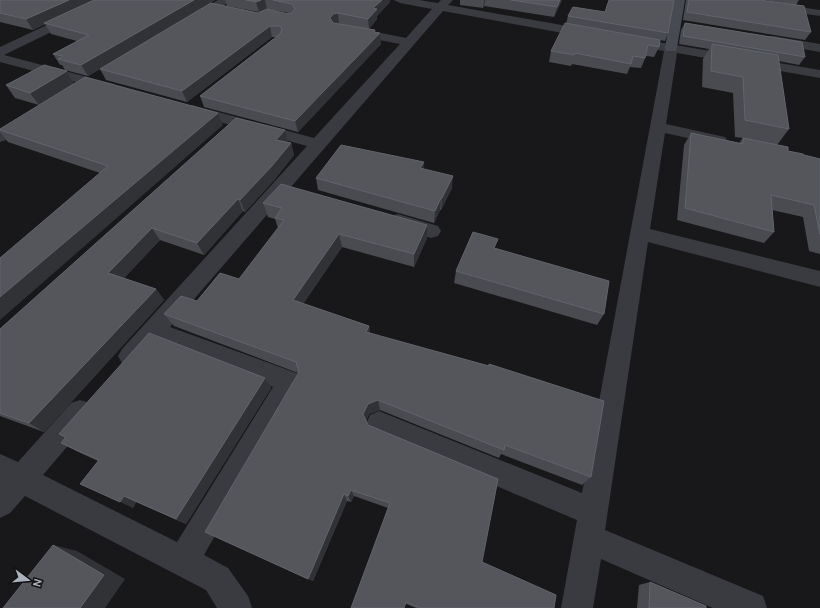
<svg xmlns="http://www.w3.org/2000/svg" width="820" height="608" font-family="Cabin,sans-serif">
<rect width="100%" height="100%" fill="#18181b"/>
<g fill="none" stroke-linecap="round" stroke-linejoin="round">
<g fill="#393b40" fill-rule="evenodd">
<polygon points="100,0 115,0 113,2 4,55 114,84 116,87 114,90 109,91 0,62 0,47"/>
<polygon points="218,0 232,0 196,23 188,23 186,20 188,17"/>
<path d="M394,0H419L438,3L441,0H453L448,5L590,30L594,31L596,34L594,37L590,38L443,11L170,327L299,374L302,382L204,555L228,568L248,596L252,608H217L206,590L25,496L10,513L0,518V454L18,462L71,403L80,400L89,403L93,412L89,421L43,475L177,542L273,387L157,342C146,354 140,370 122,363L118,356L122,349L307,146L187,113L184,110L187,107L192,105L314,138L400,44L347,34L345,31L347,28L351,27L406,38L432,9L400,3Z"/>
<polygon points="725,0 754,0 820,10 820,16 731,3"/>
<polygon points="773,36 820,44 820,52 769,43 767,40 769,37"/>
<polygon points="658,42 820,70 820,78 677,53 666,124 725,137 727,140 725,143 719,145 665,133 650,229 820,271 820,287 648,242 605,530 763,596 767,608 713,608 601,559 593,608 561,608 577,520 370,433 366,424 370,415 379,411 582,493 664,51 653,49 652,46 653,43"/>
<polygon points="28,115 33,117 36,120 33,123 6,140 0,142 0,130 23,117"/>
<polygon points="398,214 438,226 441,231 438,236 431,238 391,226 388,221 391,216"/>
</g>
<polygon fill="#474a50" fill-rule="evenodd" points="673,0 685,0 677,48 676,51 666,51 665,48"/>
</g>
<g fill="#494b50">
<polygon points="0,0 215,0 119,58 258,13 289,13 267,9 259,12 227,6 225,0 390,0 390,2 377,16 377,19 369,29 375,32 381,44 298,132 204,107 200,96 276,37 272,37 187,102 106,80 100,69 88,76 65,70 62,65 60,65 53,54 77,41 51,34 45,24 33,30 0,22"/>
<polygon points="460,0 562,0 554,17 484,6 483,8 460,5"/>
<polygon points="686,0 760,0 811,32 805,40 683,20"/>
<polygon points="764,0 799,0 796,5"/>
<polygon points="605,12 668,33 665,41 660,40 659,47 654,57 646,56 641,68 630,67 627,74 572,64 571,66 549,62 551,51 566,24 568,16"/>
<polygon points="685,23 805,57 799,65 779,61 789,129 777,145 788,151 820,159 820,254 809,251 803,217 772,210 774,232 764,243 677,220 684,145 691,133 739,143 743,138 735,137 733,93 702,87 703,59 709,49 679,44 681,30"/>
<polygon points="67,71 74,84 39,105 15,98 6,85"/>
<polygon points="236,118 288,143 291,143 294,155 275,179 245,212 243,211 204,255 160,240 124,278 156,289 164,300 44,432 0,416 0,329"/>
<polygon points="223,125 100,173 8,142 0,132 0,129"/>
<polygon points="424,162 423,169 452,188 441,210 440,210 434,223 318,190 316,178"/>
<polygon points="263,203 427,238 414,267 342,247 303,304 369,326 370,333 591,477 582,485 501,454 499,458 380,410 369,414 366,421 368,425 482,562 554,608 416,608 406,604 388,508 354,496 351,502 347,501 313,581 216,537 298,373 174,326 164,314 197,301 239,279 278,228 275,219 268,217"/>
<polygon points="496,249 604,314 597,325 454,283 456,271"/>
<polygon points="265,378 271,388 186,524 136,502 133,508 98,461 76,451 61,443 65,438 59,434"/>
<polygon points="650,582 706,608 637,608 639,585"/>
</g>
<g fill="#313236">
<polygon points="69,0 96,0 44,23 45,24 33,30 26,19"/>
<polygon points="194,0 215,0 88,76 81,65"/>
<polygon points="261,0 265,0 267,9 259,12 256,2"/>
<polygon points="382,0 390,0 390,2 377,16 377,19 369,29 368,19 373,8"/>
<polygon points="484,0 485,0 484,6 483,8"/>
<polygon points="560,0 562,0 554,17 557,7"/>
<polygon points="338,13 339,24 335,25 330,18 333,14"/>
<polygon points="270,26 272,37 187,102 182,91"/>
<polygon points="375,30 376,37 380,33 381,44 298,132 295,121"/>
<polygon points="67,71 74,84 39,105 30,93"/>
<polygon points="218,113 223,125 0,320 0,297"/>
<polygon points="285,130 288,142 276,140"/>
<polygon points="291,143 294,155 275,179 245,212 240,200"/>
<polygon points="424,162 423,175 420,168"/>
<polygon points="453,176 452,188 441,210 442,198"/>
<polygon points="441,198 440,210 434,223 435,211"/>
<polygon points="238,199 243,211 204,255 197,243"/>
<polygon points="427,225 427,238 414,267 414,254"/>
<polygon points="152,228 160,240 118,284 108,273"/>
<polygon points="339,234 342,247 297,313 293,300"/>
<polygon points="156,289 164,300 44,432 29,423"/>
<polygon points="369,326 371,338 366,332"/>
<polygon points="265,378 271,388 186,524 176,519"/>
<polygon points="378,400 380,410 369,414 365,423 363,414 368,404"/>
<polygon points="351,490 354,496 351,502 348,496"/>
<polygon points="344,494 347,501 313,581 308,579"/>
<polygon points="124,496 136,502 133,508 120,502"/>
<polygon points="53,545 77,551 125,579 105,608 80,608"/>
</g>
<g fill="#54565c" stroke="#61646a">
<polygon points="0,0 69,0 26,19 0,13"/>
<polygon points="94,0 194,0 81,65 58,59 63,56 53,54 89,35 44,23"/>
<polygon points="246,0 261,0 256,2"/>
<polygon points="273,0 382,0 373,8 377,9 368,19 338,13 333,14 330,18 333,23 375,30 374,32 380,33 295,121 200,96 280,34 282,29 279,26 270,26 182,91 100,69 211,3 258,13 267,9 288,14 292,13 295,9 292,4"/>
<polygon points="511,0 560,0 557,7"/>
<polygon points="609,0 674,0 668,33 568,16 573,7 605,12"/>
<polygon points="689,0 760,0 804,6 811,32 687,12"/>
<polygon points="565,23 660,40 659,47 648,45 645,58 633,56 631,64 575,53 574,55 551,51"/>
<polygon points="685,23 802,42 805,57 683,36"/>
<polygon points="712,44 778,55 789,129 745,120 743,77 711,71"/>
<polygon points="44,65 67,71 30,93 6,85"/>
<polygon points="85,77 218,113 0,297 0,258 108,166 0,130 0,129"/>
<polygon points="236,118 285,130 276,140 291,143 271,167 240,200 238,199 197,243 152,228 108,273 156,289 29,423 0,413 0,329"/>
<polygon points="691,133 743,144 743,138 788,147 788,151 803,154 804,155 820,159 820,234 814,205 771,195 774,232 685,208"/>
<polygon points="341,145 424,162 420,168 453,176 442,198 441,198 435,211 316,178"/>
<polygon points="281,184 427,225 414,254 339,234 293,300 369,326 366,332 489,366 489,364 604,401 591,477 505,445 504,450 378,400 368,404 363,414 368,425 498,479 482,562 556,595 554,608 420,608 406,602 404,608 351,608 390,503 351,490 348,496 344,494 308,579 205,532 299,372 296,362 164,314 181,296 197,301 220,273 239,279 284,220 275,218 282,208 263,203"/>
<polygon points="473,232 498,239 494,248 609,281 604,314 456,271"/>
<polygon points="149,333 265,378 176,519 124,496 120,502 80,484 99,460 61,443 66,437 59,434"/>
<polygon points="53,545 104,575 80,608 3,608"/>
<polygon points="650,582 706,606 706,608 649,608"/>
</g>
<g transform="translate(28 580) rotate(106)" stroke="#131316" stroke-width="3" paint-order="stroke">
<path d="M0-3L7 15L0 10L-7 15Z" fill="#aab1bb"/>
<text y="-6" font-size="11" font-weight="bold" text-anchor="middle" fill="#aab1bb">N</text>
</g>
</svg>
